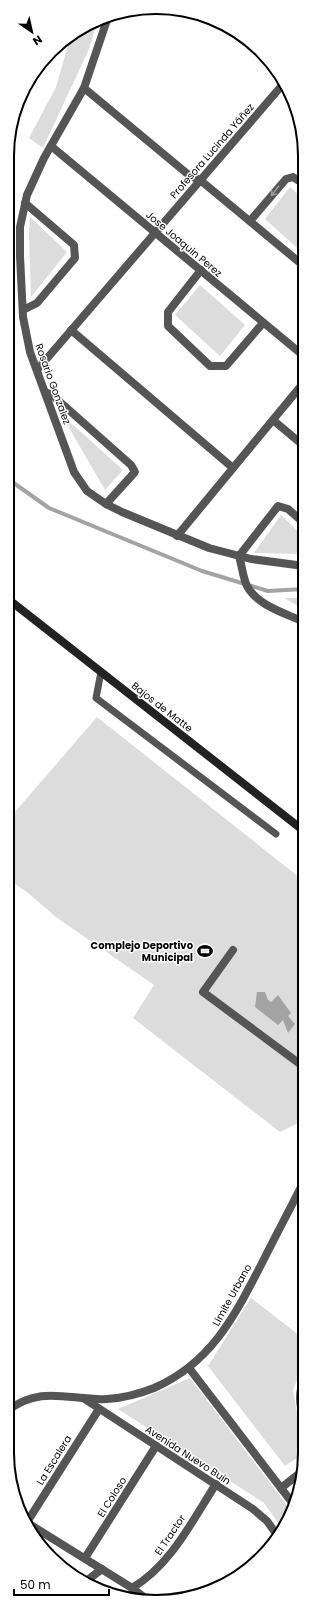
<svg xmlns="http://www.w3.org/2000/svg" width="312" height="1609" font-family="Poppins,sans-serif">
<rect width="100%" height="100%" fill="#fff"/>
<g fill="#dcdcdc">
<polygon points="97,22 89,49 43,148 29,138 56,87 71,35"/>
<polygon points="290,187 305,200 305,255 265,219"/>
<polygon points="30,217 67,252 31,297 29,235"/>
<polygon points="200,285 245,325 220,356 175,315"/>
<polygon points="61,414 123,470 105,490"/>
<polygon points="281,515 304,537 304,554 254,553"/>
<polygon points="284,598 304,598 304,609"/>
<polygon points="97,717 304,881 304,1111 298,1123 280,1132 133,1018 154,985 56,917 28,893 8,879 8,820"/>
<polygon points="251,1298 304,1339 304,1369 297,1380 293,1390 298,1418 304,1428 304,1453 285,1466 208,1366"/>
<polygon points="190,1378 292,1512 290,1519 282,1528 264,1503 118,1409"/>
</g>
<polygon fill="#a3a3a3" points="257,992 265,992 268,1000 271,1002 278,995 291,1013 288,1016 295,1024 288,1033 283,1020 278,1025 255,1007"/>
<g fill="none" stroke-linecap="round" stroke-linejoin="round">
<g stroke="#a3a3a3" stroke-width="4">
<polyline points="18,108 26,87 34,73"/>
<polyline points="8,479 49,508 202,571 268,591 304,589"/>
</g>
<polyline stroke="#555" stroke-width="7" points="101,672 96,698 276,834"/>
<g stroke="#555" stroke-width="8">
<polyline points="108,17 84,88 44,158 27,195 20,227 20,256 23,317 30,352 74,472 87,491 106,504 122,512 209,548 251,559 304,566"/>
<polyline points="84,88 190,176 200,180 305,267"/>
<polyline points="51,146 305,357"/>
<polyline points="250,221 286,179 293,177 305,185"/>
<polyline points="201,270 168,312 168,326 210,366 226,366 263,323"/>
<polyline points="23,310 37,303 75,258 74,245 25,203"/>
<polyline points="71,330 233,468"/>
<polyline points="37,370 284,83"/>
<polyline points="45,392 52,395 131,465 135,472 106,504"/>
<polyline points="273,420 304,446"/>
<polyline points="177,536 305,381"/>
<path d="M304,622C285,613 258,606 247,586C243,578 242,566 239,556L278,506L288,509L304,523"/>
<polyline points="233,950 203,992 304,1067"/>
<polyline points="189,1368 294,1505"/>
<polyline points="83,1398 253,1509 267,1521 277,1535"/>
<path d="M7,1411C41,1384 71,1401 107,1399C123,1398 139,1394 154,1388C211,1363 234,1317 261,1265C275,1237 290,1209 304,1181"/>
<path d="M304,1417C299,1405 299,1391 304,1379"/>
<polyline points="281,1488 304,1470"/>
<polyline points="26,1522 132,1588 149,1601"/>
<polyline points="27,1522 99,1409"/>
<polyline points="85,1558 156,1446"/>
<polyline points="85,1582 102,1569"/>
<path d="M132,1588C171,1565 192,1521 216,1484"/>
</g>
<polyline stroke="#222" stroke-width="8" points="8,599 304,831"/>
</g>
<defs><path id="oneway-shaft" d="M-6 0H5M1.5-3L5.5 0L1.5 3" fill="none" stroke-width="1.6" stroke-linecap="round" stroke-linejoin="round"/></defs>
<use stroke="#999" href="#oneway-shaft" transform="translate(275 191) rotate(129)"/>
<defs>
<symbol id="stadium-bare" viewBox="-9 -9 18 18"><path d="M0-5a6.5 5 0 1 0 0 10a6.5 5 0 1 0 0-10ZM-3.5-1.8h7v3.6h-7Z" fill="#000" stroke="#fff" stroke-width="2.5" paint-order="stroke"/></symbol>
</defs>
<g fill-rule="evenodd">
<use href="#stadium-bare" x="194" y="940" width="22" height="22"/>
</g>
<g text-anchor="middle" dominant-baseline="central" stroke-width="3" stroke-linejoin="round" paint-order="stroke">
<g font-size="10" fill="#000" stroke="#fff">
<text transform="translate(212 151) rotate(-49)">Profesora Lucinda Yáñez</text>
<text transform="translate(184 244) rotate(40)">Jose Joaquin Perez</text>
<text transform="translate(53 384) rotate(70)">Rosario Gonzalez</text>
<text transform="translate(162 707) rotate(38)">Bajos de Matte</text>
<text transform="translate(232 1295) rotate(-61)">Límite Urbano</text>
<text transform="translate(188 1455) rotate(33)">Avenida Nuevo Buin</text>
<text transform="translate(54 1460) rotate(-58)">La Escalera</text>
<text transform="translate(112 1497) rotate(-58)">El Coloso</text>
<text transform="translate(170 1535) rotate(-56)">El Tractor</text>
</g>
<g font-size="10" font-weight="bold" fill="#000" stroke="#fff" text-anchor="end">
<text x="193" y="945">Complejo Deportivo<tspan x="193" dy="12">Municipal</tspan></text>
</g>
</g>
<path d="M0 0H312V1609H0ZM156 14H156A142 142 0 0 1 298 156V1453A142 142 0 0 1 156 1595H156A142 142 0 0 1 14 1453V156A142 142 0 0 1 156 14Z" fill="#fff" fill-rule="evenodd"/>
<path fill="none" stroke="#000" stroke-width="2" d="M156 14H156A142 142 0 0 1 298 156V1453A142 142 0 0 1 156 1595H156A142 142 0 0 1 14 1453V156A142 142 0 0 1 156 14Z"/>
<g transform="translate(32 32) rotate(146)" stroke="#ffffff" stroke-width="3" paint-order="stroke">
<path d="M0-3L7 15L0 10L-7 15Z" fill="#000000"/>
<text y="-6" font-size="11" font-weight="bold" text-anchor="middle" fill="#000000">N</text>
</g>
<path d="M14 1589v6h95v-6" fill="none" stroke="#000000" stroke-width="2"/>
<text x="20" y="1589" font-size="12" fill="#000000" stroke="#ffffff" stroke-width="3" paint-order="stroke">50 m</text>
</svg>
